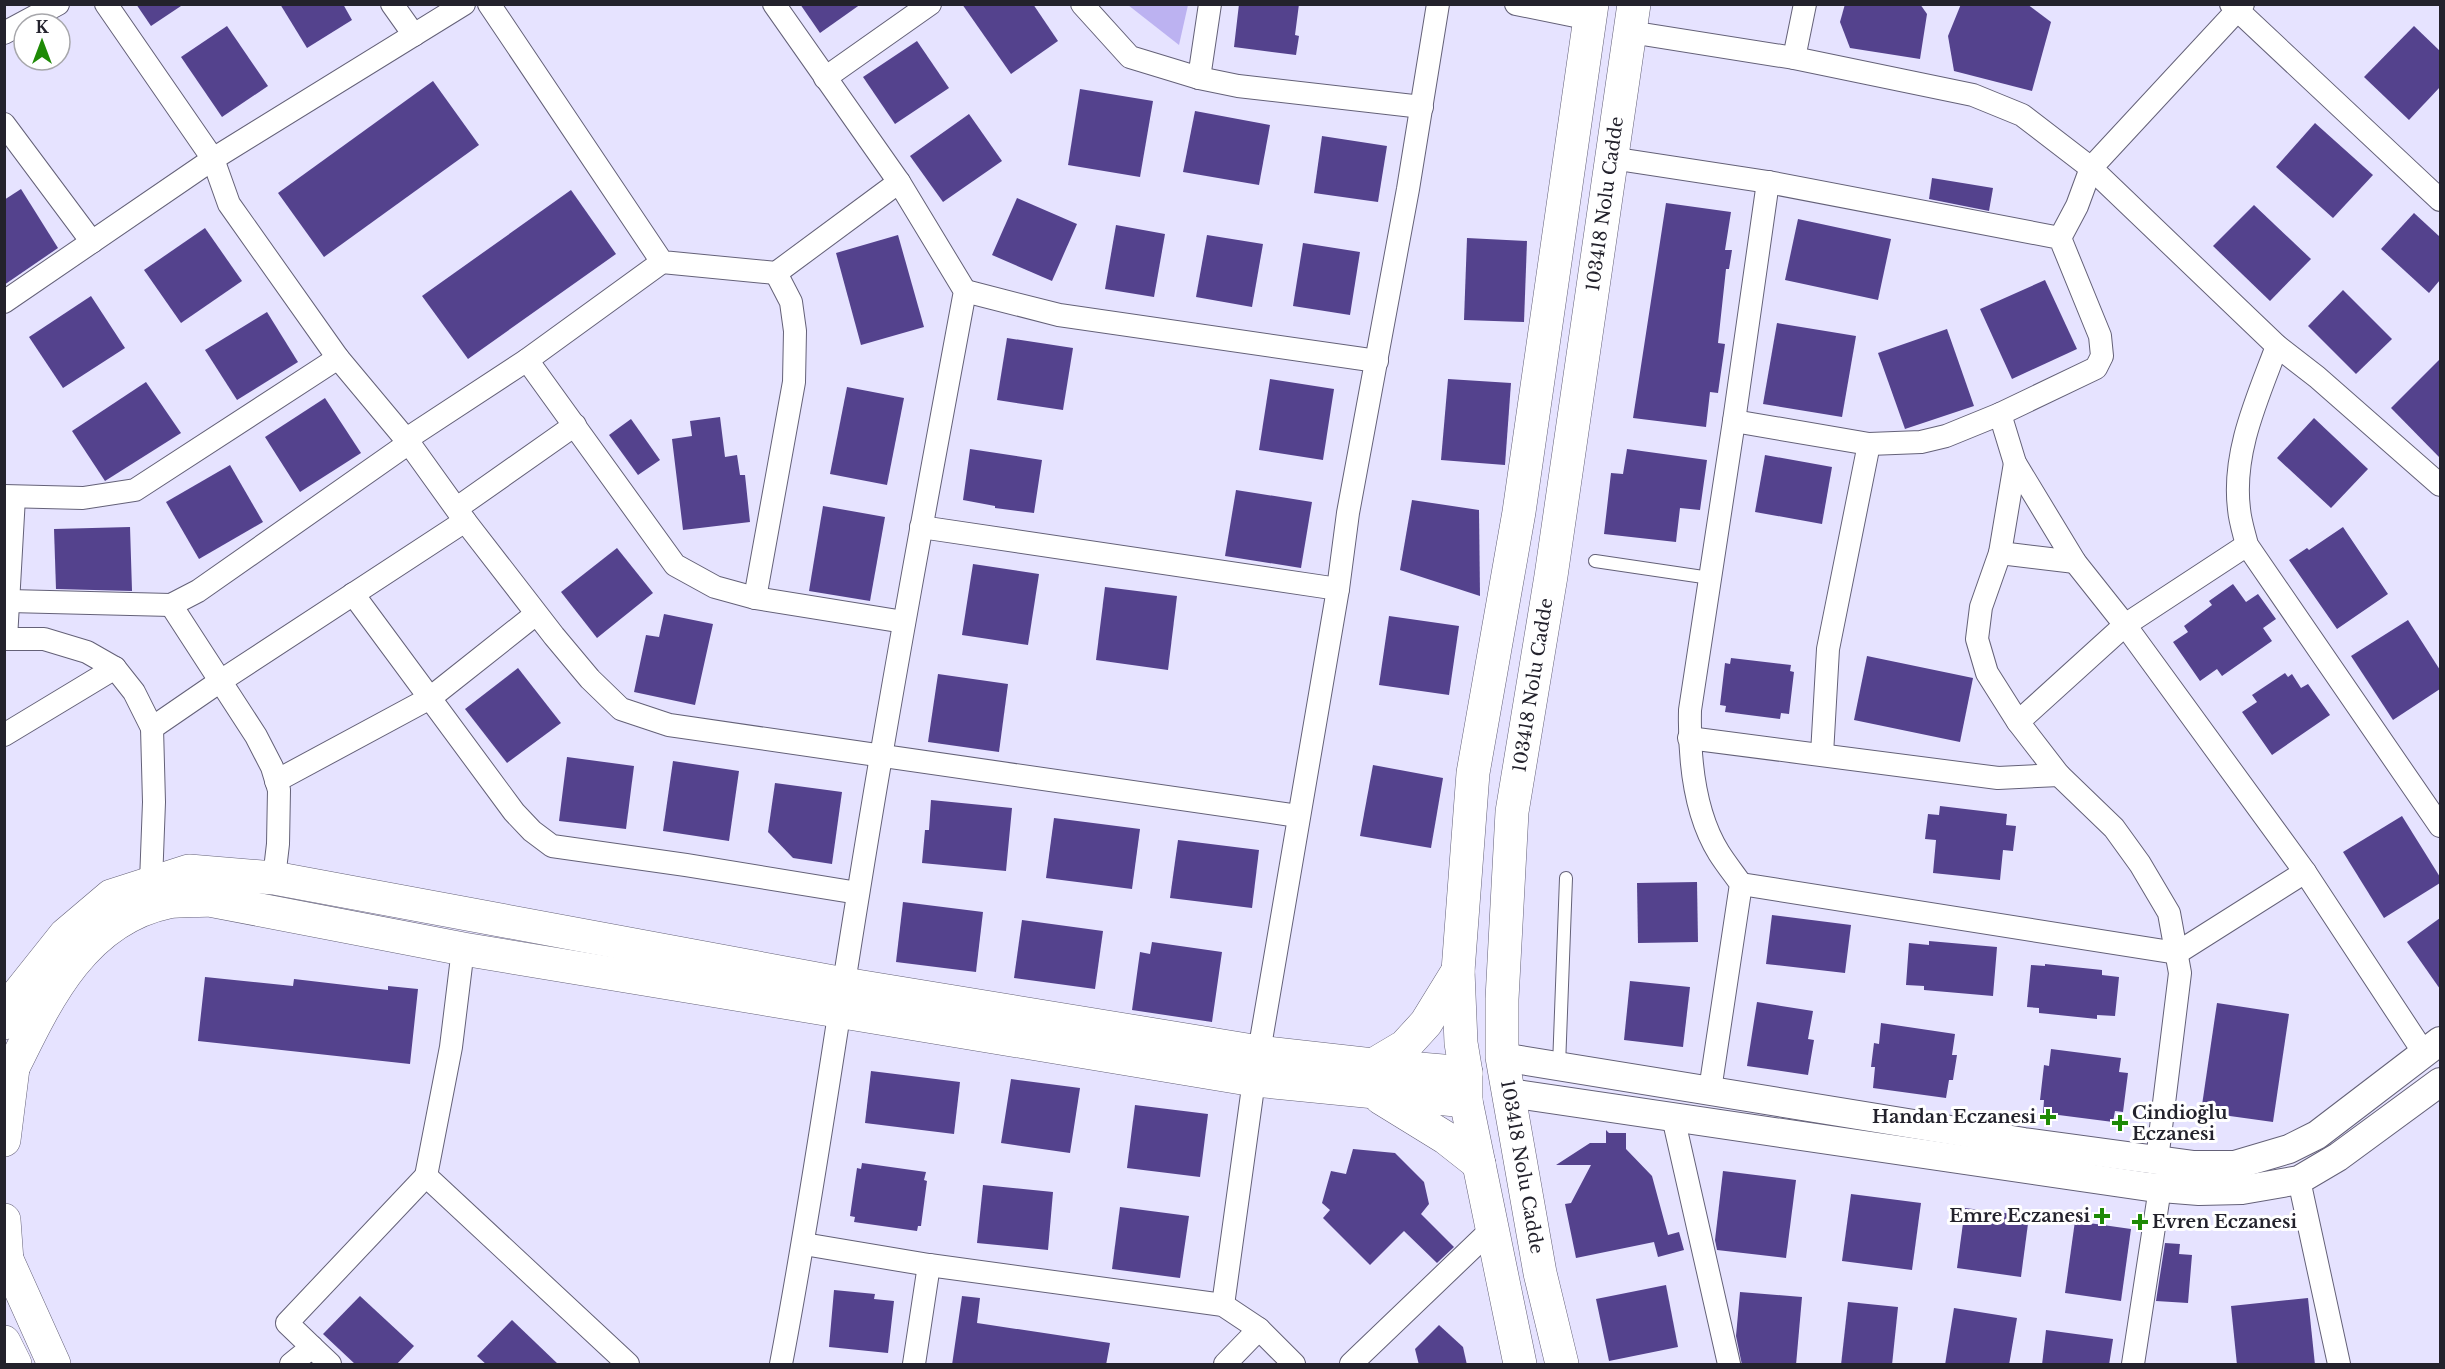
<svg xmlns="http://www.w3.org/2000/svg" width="2445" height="1369" font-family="'Libre Baskerville',serif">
<rect width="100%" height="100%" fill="#e6e3ff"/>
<polygon fill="#bcb2f1" points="1128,5 1188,5 1179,45"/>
<g fill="#54428d">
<polygon points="136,4 184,4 151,26"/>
<polygon points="280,4 343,4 352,20 307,48"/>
<polygon points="800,4 861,4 820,33"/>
<polygon points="962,4 1033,4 1058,41 1011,74"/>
<polygon points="1239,4 1299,4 1295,35 1299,36 1296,55 1234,47"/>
<polygon points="1845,4 1920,4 1927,14 1920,59 1850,48 1840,22"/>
<polygon points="1961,4 2027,4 2051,22 2032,91 1954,71 1948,36"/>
<polygon points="227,26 268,86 222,117 181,57"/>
<polygon points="2414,26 2440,51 2440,87 2409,120 2364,77"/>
<polygon points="917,41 949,88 895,124 863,77"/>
<polygon points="433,81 479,145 324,257 278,193"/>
<polygon points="1080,89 1153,101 1140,177 1068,165"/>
<polygon points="1195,111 1270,125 1259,185 1183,172"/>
<polygon points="969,114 1002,161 943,202 910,156"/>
<polygon points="2315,123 2373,175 2333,218 2276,167"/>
<polygon points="1322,136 1387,146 1378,202 1314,193"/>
<polygon points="1932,178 1993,188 1989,211 1929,199"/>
<polygon points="21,189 58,248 4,285 4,200"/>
<polygon points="571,190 616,254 468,359 422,296"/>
<polygon points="1017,198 1077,224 1052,281 992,255"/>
<polygon points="1666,203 1731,212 1725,250 1732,250 1729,269 1726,269 1718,343 1725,344 1718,393 1710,392 1706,427 1633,418"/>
<polygon points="2254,205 2311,259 2270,301 2213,246"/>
<polygon points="2414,213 2440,237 2440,280 2429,293 2381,249"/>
<polygon points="1798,219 1891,239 1878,300 1785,280"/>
<polygon points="1116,225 1165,234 1154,297 1105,289"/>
<polygon points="205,228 242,281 181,323 144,270"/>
<polygon points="898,235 924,327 861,345 836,253"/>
<polygon points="1207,235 1263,244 1252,307 1196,297"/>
<polygon points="1467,238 1527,241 1524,322 1464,320"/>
<polygon points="1303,243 1360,252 1350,315 1293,306"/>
<polygon points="2045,280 2077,349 2012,379 1980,309"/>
<polygon points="2343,290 2392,339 2356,374 2308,326"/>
<polygon points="91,296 125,348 63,388 29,337"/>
<polygon points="267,312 298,362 237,400 205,350"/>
<polygon points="1777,323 1856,336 1842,417 1763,404"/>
<polygon points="1947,329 1974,406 1905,429 1878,353"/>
<polygon points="1007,338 1073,348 1063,410 997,400"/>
<polygon points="2440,359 2440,458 2391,408"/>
<polygon points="1270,379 1334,389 1323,460 1259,450"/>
<polygon points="1448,379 1511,383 1505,465 1441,460"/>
<polygon points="146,382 181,433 105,481 72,431"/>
<polygon points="847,387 904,398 887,485 830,474"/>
<polygon points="325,398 361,453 300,492 265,437"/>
<polygon points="720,417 725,457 737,455 740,475 745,475 750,522 683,530 672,439 692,436 690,421"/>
<polygon points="2314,418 2368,469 2331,508 2277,458"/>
<polygon points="631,419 660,460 638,475 609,435"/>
<polygon points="970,449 1042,460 1034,513 995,508 995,506 963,500"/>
<polygon points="1627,449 1707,460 1700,510 1680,508 1676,542 1604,534 1611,473 1623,474"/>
<polygon points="1765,455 1832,467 1822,524 1755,512"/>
<polygon points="230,465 263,522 199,559 166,502"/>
<polygon points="1236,490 1312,502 1301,568 1225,556"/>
<polygon points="1412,500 1479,510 1480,596 1400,570"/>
<polygon points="823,506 885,517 870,601 809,591"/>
<polygon points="130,527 132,591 56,589 54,529"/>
<polygon points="2343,527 2388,594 2337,629 2289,560 2307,548 2309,550"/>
<polygon points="617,548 653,593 597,638 561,592"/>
<polygon points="973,564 1039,574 1028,645 962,635"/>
<polygon points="2233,584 2246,602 2258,594 2276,619 2263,628 2272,641 2222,676 2217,669 2200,681 2173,642 2188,632 2184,626 2212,605 2209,601"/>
<polygon points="1105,587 1177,596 1168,670 1096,660"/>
<polygon points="664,614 713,624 695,705 634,692 646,635 659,637"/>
<polygon points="1389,616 1459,626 1449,695 1379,685"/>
<polygon points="2408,620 2440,670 2440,689 2393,720 2351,656"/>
<polygon points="1867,656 1973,678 1960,742 1854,720"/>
<polygon points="1731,658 1791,665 1790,671 1794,672 1789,714 1781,713 1780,719 1725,712 1726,706 1720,705 1725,663 1730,664"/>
<polygon points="518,668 561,723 507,763 465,709"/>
<polygon points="2285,673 2288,677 2292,674 2301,688 2308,684 2330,715 2272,755 2242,712 2257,702 2252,695"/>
<polygon points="938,674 1008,684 999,752 928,742"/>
<polygon points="567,757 634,766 626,829 559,821"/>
<polygon points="673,761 739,771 729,841 663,831"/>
<polygon points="1373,765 1443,778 1431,848 1360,836"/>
<polygon points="775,783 842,792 832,864 793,858 768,832"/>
<polygon points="931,800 1012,808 1006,871 922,863 925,830 929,830"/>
<polygon points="1940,806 2007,814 2006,825 2016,826 2013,851 2003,850 2000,880 1933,873 1936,840 1925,839 1928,814 1939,815"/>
<polygon points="2402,816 2440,877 2440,883 2384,918 2343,852"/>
<polygon points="1054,818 1140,829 1132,889 1046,878"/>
<polygon points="1178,840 1259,850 1252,908 1170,898"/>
<polygon points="1697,882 1698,942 1638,943 1637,883"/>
<polygon points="903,902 983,912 976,972 896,962"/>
<polygon points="1772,915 1851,925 1845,973 1766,964"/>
<polygon points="2440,918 2440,989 2407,942"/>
<polygon points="1022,920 1103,931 1095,989 1014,978"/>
<polygon points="1929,941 1997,947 1993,996 1924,990 1924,986 1906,985 1909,943 1929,945"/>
<polygon points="1152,942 1222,952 1212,1022 1132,1010 1140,952 1150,954"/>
<polygon points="2045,964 2102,970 2102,975 2119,977 2115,1016 2097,1015 2097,1019 2039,1013 2039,1008 2027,1007 2031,965 2045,966"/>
<polygon points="205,977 293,986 294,979 388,990 388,986 418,989 410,1064 198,1041"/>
<polygon points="1630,981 1690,987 1683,1047 1624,1040"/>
<polygon points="1757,1002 1813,1011 1808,1039 1814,1040 1808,1075 1747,1066"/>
<polygon points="2217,1003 2289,1014 2273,1122 2201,1112"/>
<polygon points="1881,1023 1955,1034 1952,1055 1957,1055 1953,1080 1949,1080 1946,1098 1873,1088 1875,1067 1871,1067 1874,1043 1879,1044"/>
<polygon points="2051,1049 2121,1058 2119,1072 2128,1073 2123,1112 2115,1111 2113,1122 2043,1113 2044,1100 2040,1100 2044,1065 2049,1066"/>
<polygon points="871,1071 960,1082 954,1134 865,1123"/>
<polygon points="1011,1079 1080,1088 1070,1153 1001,1143"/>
<polygon points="1135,1105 1208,1114 1200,1177 1127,1168"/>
<polygon points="1606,1130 1609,1133 1626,1133 1626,1149 1652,1176 1668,1235 1679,1232 1684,1250 1658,1257 1654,1242 1576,1258 1565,1204 1571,1203 1591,1165 1556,1165 1590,1143 1606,1143"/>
<polygon points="1353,1149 1395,1153 1424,1182 1429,1204 1421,1214 1454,1247 1437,1263 1404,1231 1370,1265 1323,1218 1330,1210 1322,1203 1331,1171 1346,1174"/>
<polygon points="862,1163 926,1172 924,1180 927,1181 921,1226 918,1226 917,1231 854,1222 855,1217 850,1216 857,1168 861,1169"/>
<polygon points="1723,1171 1796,1180 1786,1258 1717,1250 1715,1240"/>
<polygon points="983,1185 1053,1192 1048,1250 977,1243"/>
<polygon points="1851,1194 1921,1203 1912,1270 1842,1261"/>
<polygon points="1120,1207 1189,1216 1180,1278 1112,1269"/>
<polygon points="1965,1208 2029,1216 2021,1277 1957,1268"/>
<polygon points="2075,1221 2131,1229 2121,1301 2065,1293"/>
<polygon points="2165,1243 2180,1244 2179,1254 2192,1255 2188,1303 2156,1301"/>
<polygon points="1666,1285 1678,1347 1609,1361 1596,1299"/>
<polygon points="834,1290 875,1294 874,1299 894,1301 888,1353 829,1347"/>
<polygon points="1740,1292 1802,1297 1796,1365 1742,1365 1736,1336"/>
<polygon points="360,1296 414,1346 396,1365 356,1365 323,1334"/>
<polygon points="962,1296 980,1298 977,1323 1110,1343 1106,1365 952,1365"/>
<polygon points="2308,1298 2315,1365 2237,1365 2231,1306"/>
<polygon points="1848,1302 1898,1307 1892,1365 1841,1365"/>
<polygon points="1954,1308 2017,1318 2009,1365 1945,1365"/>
<polygon points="512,1320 559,1365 487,1365 477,1356"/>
<polygon points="1439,1325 1463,1347 1467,1365 1419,1365 1415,1349"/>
<polygon points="2046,1330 2113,1339 2109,1365 2042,1365"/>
</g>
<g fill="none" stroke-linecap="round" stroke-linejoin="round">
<defs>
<g id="service">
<polyline points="1595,561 1710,578"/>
<polyline points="1559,1066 1566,878"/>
</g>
<g id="minor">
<polyline points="106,4 213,159 229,204 338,358 409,443 465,521 554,636 590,679 621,709 669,725 1298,816"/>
<polyline points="392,4 414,35"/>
<polyline points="489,4 662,262 776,273 899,182"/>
<path d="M774,4L899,182L965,291C928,490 891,690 859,889C833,1048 811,1207 781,1364"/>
<polyline points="1082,4 1130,57 1199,78 1238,86 1422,107"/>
<polyline points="1516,4 1590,19"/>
<polyline points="2231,4 2440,200"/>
<polyline points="1630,32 1794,58 1973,95 2022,115 2091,168 2277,346 2317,377 2440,485"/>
<polyline points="4,33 58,4"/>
<polyline points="1794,58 1805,4"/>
<polyline points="825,78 930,4"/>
<polyline points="1199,78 1210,4"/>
<polyline points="4,124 92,242"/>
<polyline points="1611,158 1768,182 2060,238 2100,336 2102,356 2096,368 2000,414 1946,436 1921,442 1869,444 1734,421"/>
<polyline points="2060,238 2077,206 2091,168 2243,4"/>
<polyline points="965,291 1059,315 1377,361"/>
<polyline points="4,302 213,159 464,4"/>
<path d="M2277,346C2258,397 2232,452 2239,509C2240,521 2244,533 2247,545L2440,826"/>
<polyline points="527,360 675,565 715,587 755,598 904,622"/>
<polyline points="2000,414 2015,463 2075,562 2125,625 2305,872 2424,1053"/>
<polyline points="405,440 527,360 662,262"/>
<polyline points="2015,463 2000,553 1981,607 1977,639 1987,673 2018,722 2059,775 2114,828 2140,864 2169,913 2180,973 2157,1160"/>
<polyline points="4,496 83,498 135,490 338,358"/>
<polyline points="457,508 575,425"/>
<polyline points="921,527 1338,589"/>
<polyline points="2000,553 2075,562"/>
<polyline points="353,594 514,812 532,831 552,846 686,865 858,893"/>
<polyline points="755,598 794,382 795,331 791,302 776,273"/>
<polyline points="9,601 171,605 198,591 409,443"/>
<polyline points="171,605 256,736 272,767 279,790 278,844 274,878"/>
<polyline points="4,639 44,639 87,652 115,668 134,692 152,728 154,802 151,882"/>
<polyline points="6,639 14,497"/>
<polyline points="2018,722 2125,625 2247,545"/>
<polyline points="152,728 219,682 465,521"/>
<polyline points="4,735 115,668"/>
<polyline points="1689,738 1998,778 2059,775"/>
<polyline points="1822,754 1828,649 1869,444"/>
<polyline points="276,781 430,698 536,614"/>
<polyline points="1741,884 2177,953 2305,872"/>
<polyline points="463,949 451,1047 426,1176 628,1364"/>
<polyline points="1259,1052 1338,589 1348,513 1408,189 1438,4"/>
<path d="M1710,1090L1741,884C1734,874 1726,864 1719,853C1694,813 1689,757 1690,710L1734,421L1768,182"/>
<polyline points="1673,1117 1729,1364"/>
<polyline points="2299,1180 2339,1364"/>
<polyline points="804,1244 929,1265 1223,1305 1259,1329 1294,1364"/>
<polyline points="1223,1305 1254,1080"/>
<polyline points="312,1347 330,1364"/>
<polyline points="291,1364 312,1347 287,1323 426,1176"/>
<polyline points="914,1364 929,1265"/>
<polyline points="1225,1364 1259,1329"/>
<polyline points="1351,1364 1493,1228"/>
<polyline points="2133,1364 2160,1188"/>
</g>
<g id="tertiary">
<polyline points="1502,1057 2024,1142 2194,1165 2235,1165 2289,1149 2317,1135 2440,1041"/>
<polyline points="1509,1093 2149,1187 2199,1191 2242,1190 2299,1180 2338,1157 2440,1082"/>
</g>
<g id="secondary">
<polyline points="4,1023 14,999 65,935 111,896 189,871 274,878 844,984 1259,1052 1373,1065 1466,1073"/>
<polyline points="1373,1065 1405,1046 1426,1023 1458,971"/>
<path d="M4,1086C41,1012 77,921 168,902C181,900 196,901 209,900L463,949L1254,1080L1466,1101"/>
<polyline points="1381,1098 1446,1138 1479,1164"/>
<polyline points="4,1140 13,1068"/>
<polyline points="4,1220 7,1261"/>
<polyline points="4,1253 54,1364"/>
<polyline points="4,1342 15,1364"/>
<polyline points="1520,1364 1466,1101 1466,1073 1461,1043 1458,971 1473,773 1519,512 1592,4"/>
<polyline points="1562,1364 1540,1273 1502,1057 1502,999 1512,812 1551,576 1634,4"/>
</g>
</defs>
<use href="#service" stroke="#646178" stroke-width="14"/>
<use href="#minor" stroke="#646178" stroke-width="24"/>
<use href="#tertiary" stroke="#646178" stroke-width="30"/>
<use href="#secondary" stroke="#646178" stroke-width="34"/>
<use href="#service" stroke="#fff" stroke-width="12"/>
<use href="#minor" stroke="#fff" stroke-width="22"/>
<use href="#tertiary" stroke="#fff" stroke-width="28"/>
<use href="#secondary" stroke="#fff" stroke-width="33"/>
</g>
<g fill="#1e8a06" stroke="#fff" stroke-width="2">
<path d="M2045 1108h6v6h6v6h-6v6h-6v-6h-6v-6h6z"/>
<path d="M2117 1114h6v6h6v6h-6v6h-6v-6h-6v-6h6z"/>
<path d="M2099 1207h6v6h6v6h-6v6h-6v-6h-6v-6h6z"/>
<path d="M2137 1213h6v6h6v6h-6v6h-6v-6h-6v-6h6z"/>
</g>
<g text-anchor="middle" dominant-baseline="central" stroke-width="6" stroke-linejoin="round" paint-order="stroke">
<g font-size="18" fill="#23222c" stroke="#fff">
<text transform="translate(1605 204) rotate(-82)">103418 Nolu Cadde</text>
<text transform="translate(1533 685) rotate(-81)">103418 Nolu Cadde</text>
<text transform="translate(1522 1167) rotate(80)">103418 Nolu Cadde</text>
</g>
<g font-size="18" font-weight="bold" fill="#23222c" stroke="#fff" text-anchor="start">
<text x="2132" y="1113">Cindioğlu<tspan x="2132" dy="21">Eczanesi</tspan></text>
<text x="2036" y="1117" text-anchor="end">Handan Eczanesi</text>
<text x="2090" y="1216" text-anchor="end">Emre Eczanesi</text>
<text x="2152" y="1222">Evren Eczanesi</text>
</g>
</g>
<rect width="2445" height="1369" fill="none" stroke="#23222c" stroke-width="12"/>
<g transform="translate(42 42)"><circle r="28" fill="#ffffff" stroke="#a7a7ab" stroke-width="1.5"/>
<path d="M0-4.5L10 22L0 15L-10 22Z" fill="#1e8a06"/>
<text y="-9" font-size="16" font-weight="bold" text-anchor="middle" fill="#23222c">K</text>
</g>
</svg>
